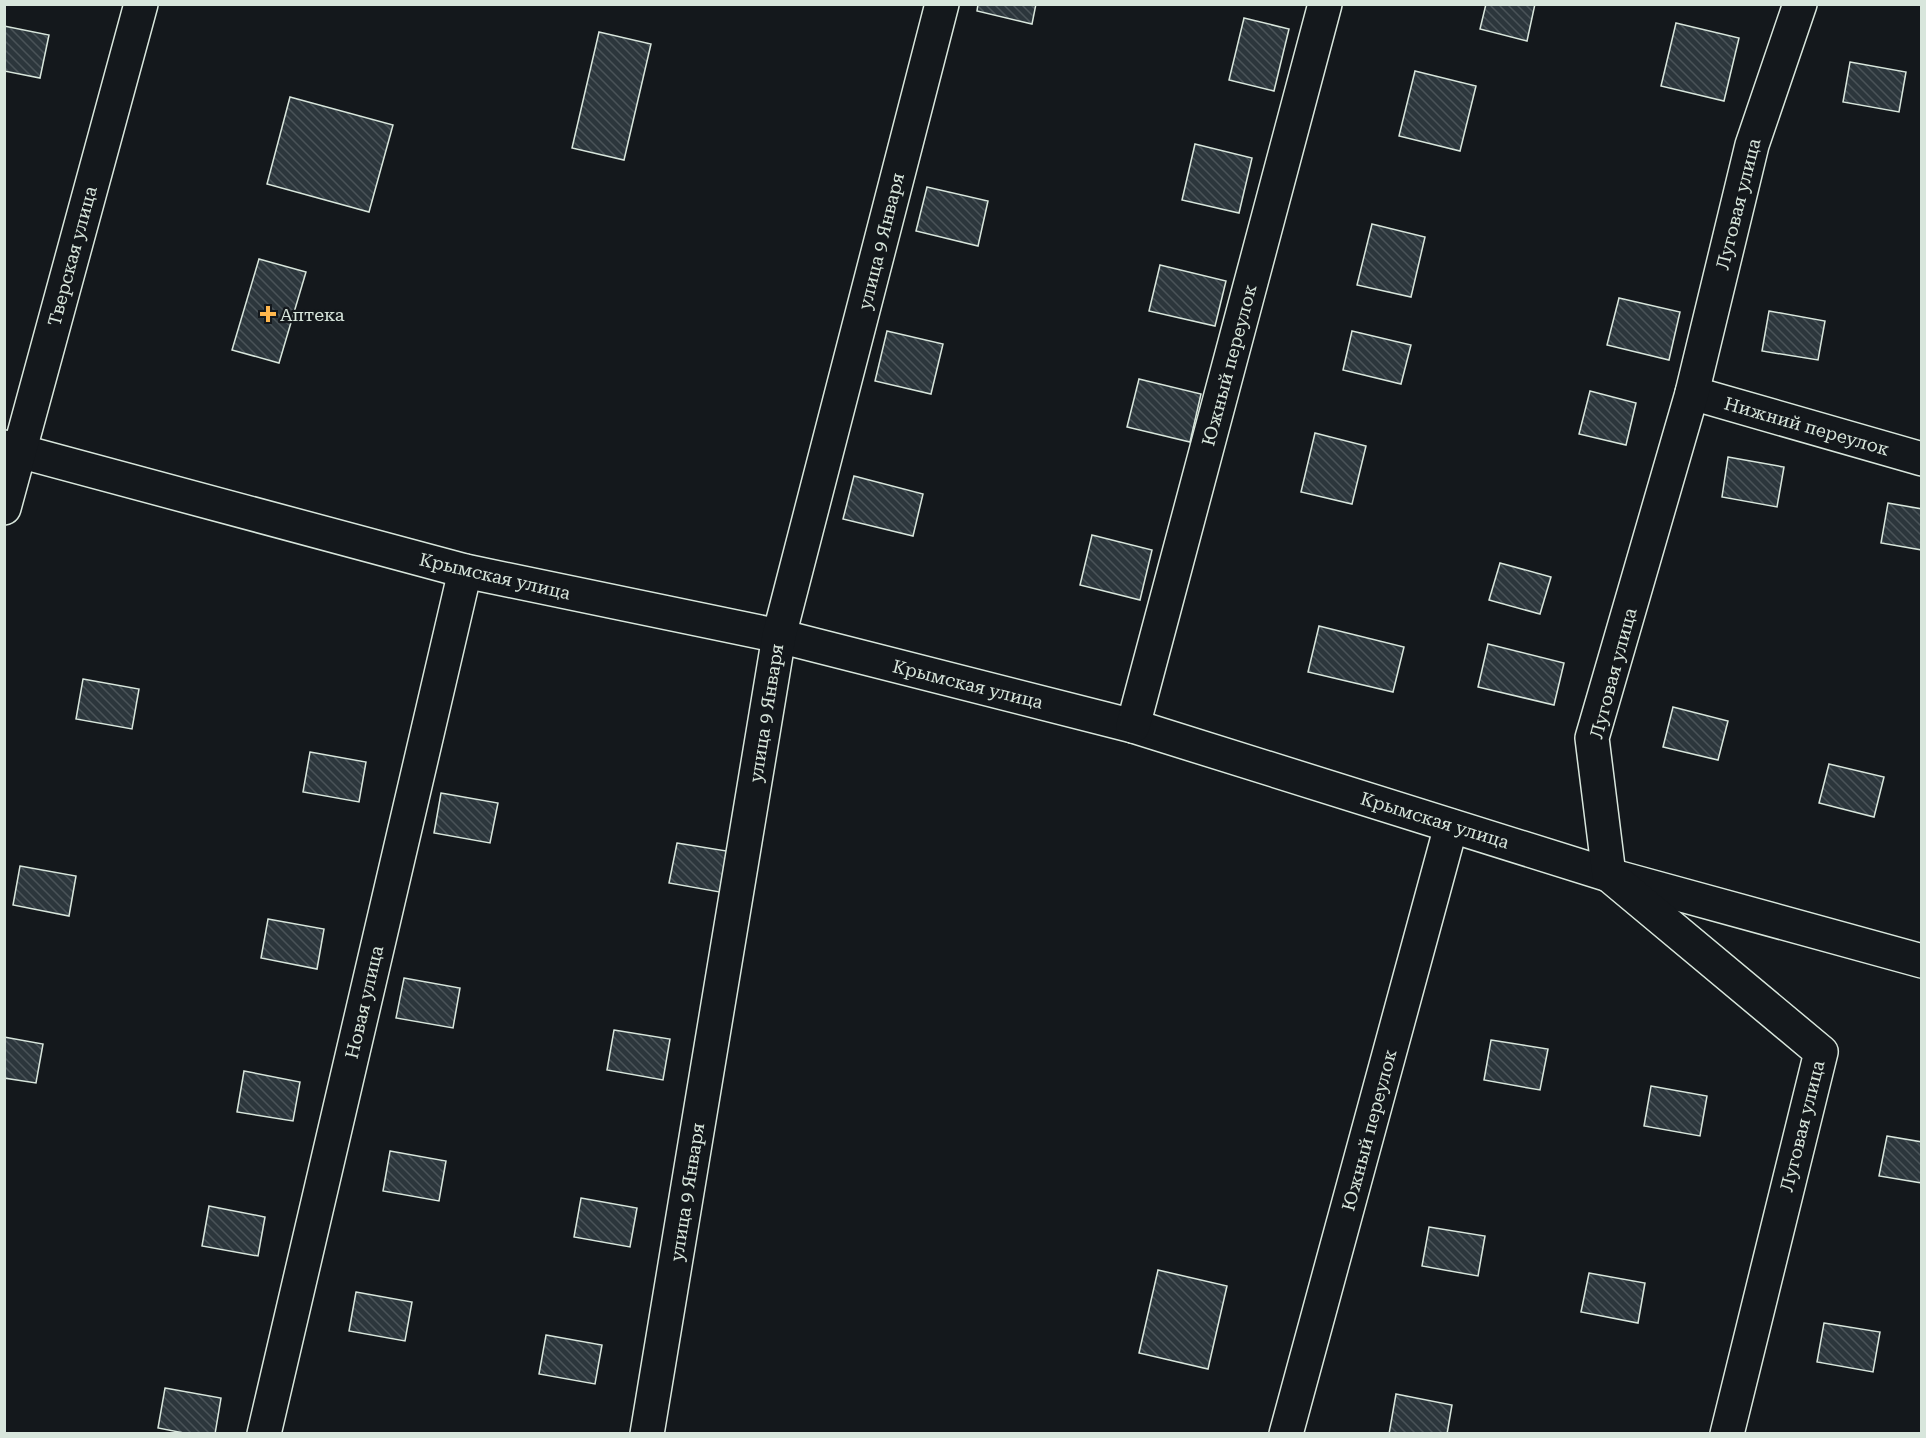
<svg xmlns="http://www.w3.org/2000/svg" width="1926" height="1438" font-family="'Roboto Serif',serif">
<defs>
<pattern id="building-back-hatch" width="6" height="6" patternUnits="userSpaceOnUse" patternTransform="scale(1.5)"><rect width="6" height="6" fill="#2c363c"/><path d="M-1 5l2 2M0 0l6 6M5-1l2 2" fill="none" stroke="#4a5358"/></pattern>
</defs>
<rect width="100%" height="100%" fill="#14181c"/>
<g fill="url(#building-back-hatch)" stroke="#d8e6dc" stroke-width="1.5">
<polygon points="978,4 1036,4 1032,24 977,11"/>
<polygon points="1486,4 1535,4 1527,41 1480,29"/>
<polygon points="1244,18 1289,29 1274,91 1229,80"/>
<polygon points="1676,23 1739,38 1724,101 1661,86"/>
<polygon points="4,26 49,35 40,78 4,71"/>
<polygon points="599,32 651,44 624,160 572,148"/>
<polygon points="1850,62 1906,72 1899,112 1843,102"/>
<polygon points="1415,71 1476,86 1460,151 1399,136"/>
<polygon points="290,97 393,125 369,212 267,184"/>
<polygon points="1195,144 1252,158 1239,213 1182,200"/>
<polygon points="927,187 988,201 978,246 916,231"/>
<polygon points="1372,224 1425,237 1411,297 1357,285"/>
<polygon points="259,259 306,272 279,363 232,350"/>
<polygon points="1160,265 1226,281 1215,326 1149,311"/>
<polygon points="1619,298 1680,312 1669,360 1607,345"/>
<polygon points="1769,311 1825,321 1818,360 1762,351"/>
<polygon points="887,331 943,344 931,394 875,381"/>
<polygon points="1352,331 1411,345 1401,384 1343,370"/>
<polygon points="1139,379 1201,394 1190,442 1127,427"/>
<polygon points="1590,391 1636,403 1626,445 1579,434"/>
<polygon points="1315,433 1366,446 1352,504 1301,492"/>
<polygon points="1728,457 1784,467 1777,507 1722,497"/>
<polygon points="854,476 923,494 913,536 843,519"/>
<polygon points="1888,503 1922,509 1922,550 1881,543"/>
<polygon points="1092,535 1152,550 1140,600 1080,585"/>
<polygon points="1500,563 1551,577 1540,614 1489,600"/>
<polygon points="1319,626 1404,647 1393,692 1308,672"/>
<polygon points="1488,644 1564,663 1554,705 1478,687"/>
<polygon points="83,679 139,689 132,729 76,719"/>
<polygon points="1673,707 1728,721 1718,760 1663,747"/>
<polygon points="310,752 366,762 359,802 303,792"/>
<polygon points="1829,764 1884,777 1874,817 1819,803"/>
<polygon points="441,793 498,803 490,843 434,833"/>
<polygon points="677,843 733,852 725,893 669,883"/>
<polygon points="20,866 76,876 69,916 13,905"/>
<polygon points="268,919 324,929 317,969 261,958"/>
<polygon points="404,978 460,988 453,1028 396,1018"/>
<polygon points="614,1030 670,1039 663,1080 607,1070"/>
<polygon points="4,1037 43,1044 36,1083 4,1078"/>
<polygon points="1491,1040 1548,1049 1540,1090 1484,1080"/>
<polygon points="244,1071 300,1082 293,1121 237,1112"/>
<polygon points="1651,1086 1707,1096 1700,1136 1644,1126"/>
<polygon points="1887,1136 1922,1142 1922,1183 1879,1176"/>
<polygon points="390,1151 446,1161 439,1201 383,1191"/>
<polygon points="581,1198 637,1208 630,1247 574,1237"/>
<polygon points="209,1206 265,1217 258,1256 202,1246"/>
<polygon points="1429,1227 1485,1236 1478,1276 1422,1266"/>
<polygon points="1158,1270 1227,1286 1208,1369 1139,1353"/>
<polygon points="1589,1273 1645,1283 1638,1323 1581,1312"/>
<polygon points="356,1292 412,1302 405,1341 349,1331"/>
<polygon points="1824,1323 1880,1332 1873,1372 1817,1362"/>
<polygon points="546,1335 602,1345 595,1384 539,1374"/>
<polygon points="165,1388 221,1398 215,1434 189,1434 158,1428"/>
<polygon points="1396,1394 1452,1405 1447,1434 1389,1434"/>
</g>
<g fill="none" stroke-linecap="round" stroke-linejoin="round">
<defs>
<g id="minor">
<polyline points="1692,393 1922,459"/>
<polyline points="4,447 465,571 779,636 1133,726 1609,875 1922,961"/>
<polyline points="4,508 141,4"/>
<polyline points="1133,726 1325,4"/>
<polyline points="264,1434 465,571"/>
<polyline points="647,1434 779,636 942,4"/>
<polyline points="1286,1434 1451,826"/>
<polyline points="1727,1434 1821,1052 1609,875 1592,738 1692,393 1752,145 1800,4"/>
</g>
</defs>
<use href="#minor" stroke="#d8e6dc" stroke-width="36"/>
<use href="#minor" stroke="#14181c" stroke-width="33"/>
</g>
<path fill="#ffb74d" stroke="#14181c" stroke-width="2" d="M265 305h6v6h6v6h-6v6h-6v-6h-6v-6h6z"/>
<g text-anchor="middle" dominant-baseline="central" stroke-width="4.5" stroke-linejoin="round" paint-order="stroke">
<g font-size="18" fill="#d8e6dc" stroke="#14181c">
<text transform="translate(1738 204) rotate(-76)">Луговая улица</text>
<text transform="translate(881 241) rotate(-76)">улица 9 Января</text>
<text transform="translate(72 256) rotate(-75)">Тверская улица</text>
<text transform="translate(1229 365) rotate(-75)">Южный переулок</text>
<text transform="translate(1807 426) rotate(16)">Нижний переулок</text>
<text transform="translate(495 576) rotate(13)">Крымская улица</text>
<text transform="translate(1613 673) rotate(-75)">Луговая улица</text>
<text transform="translate(968 684) rotate(14)">Крымская улица</text>
<text transform="translate(766 713) rotate(-81)">улица 9 Января</text>
<text transform="translate(1435 820) rotate(17)">Крымская улица</text>
<text transform="translate(364 1002) rotate(-77)">Новая улица</text>
<text transform="translate(1802 1126) rotate(-76)">Луговая улица</text>
<text transform="translate(1369 1130) rotate(-75)">Южный переулок</text>
<text transform="translate(687 1192) rotate(-81)">улица 9 Января</text>
</g>
<g font-size="18" fill="#d8e6dc" stroke="#14181c" text-anchor="start">
<text x="280" y="314">Аптека</text>
</g>
</g>
<rect width="1926" height="1438" fill="none" stroke="#d8e6dc" stroke-width="12"/>
</svg>
